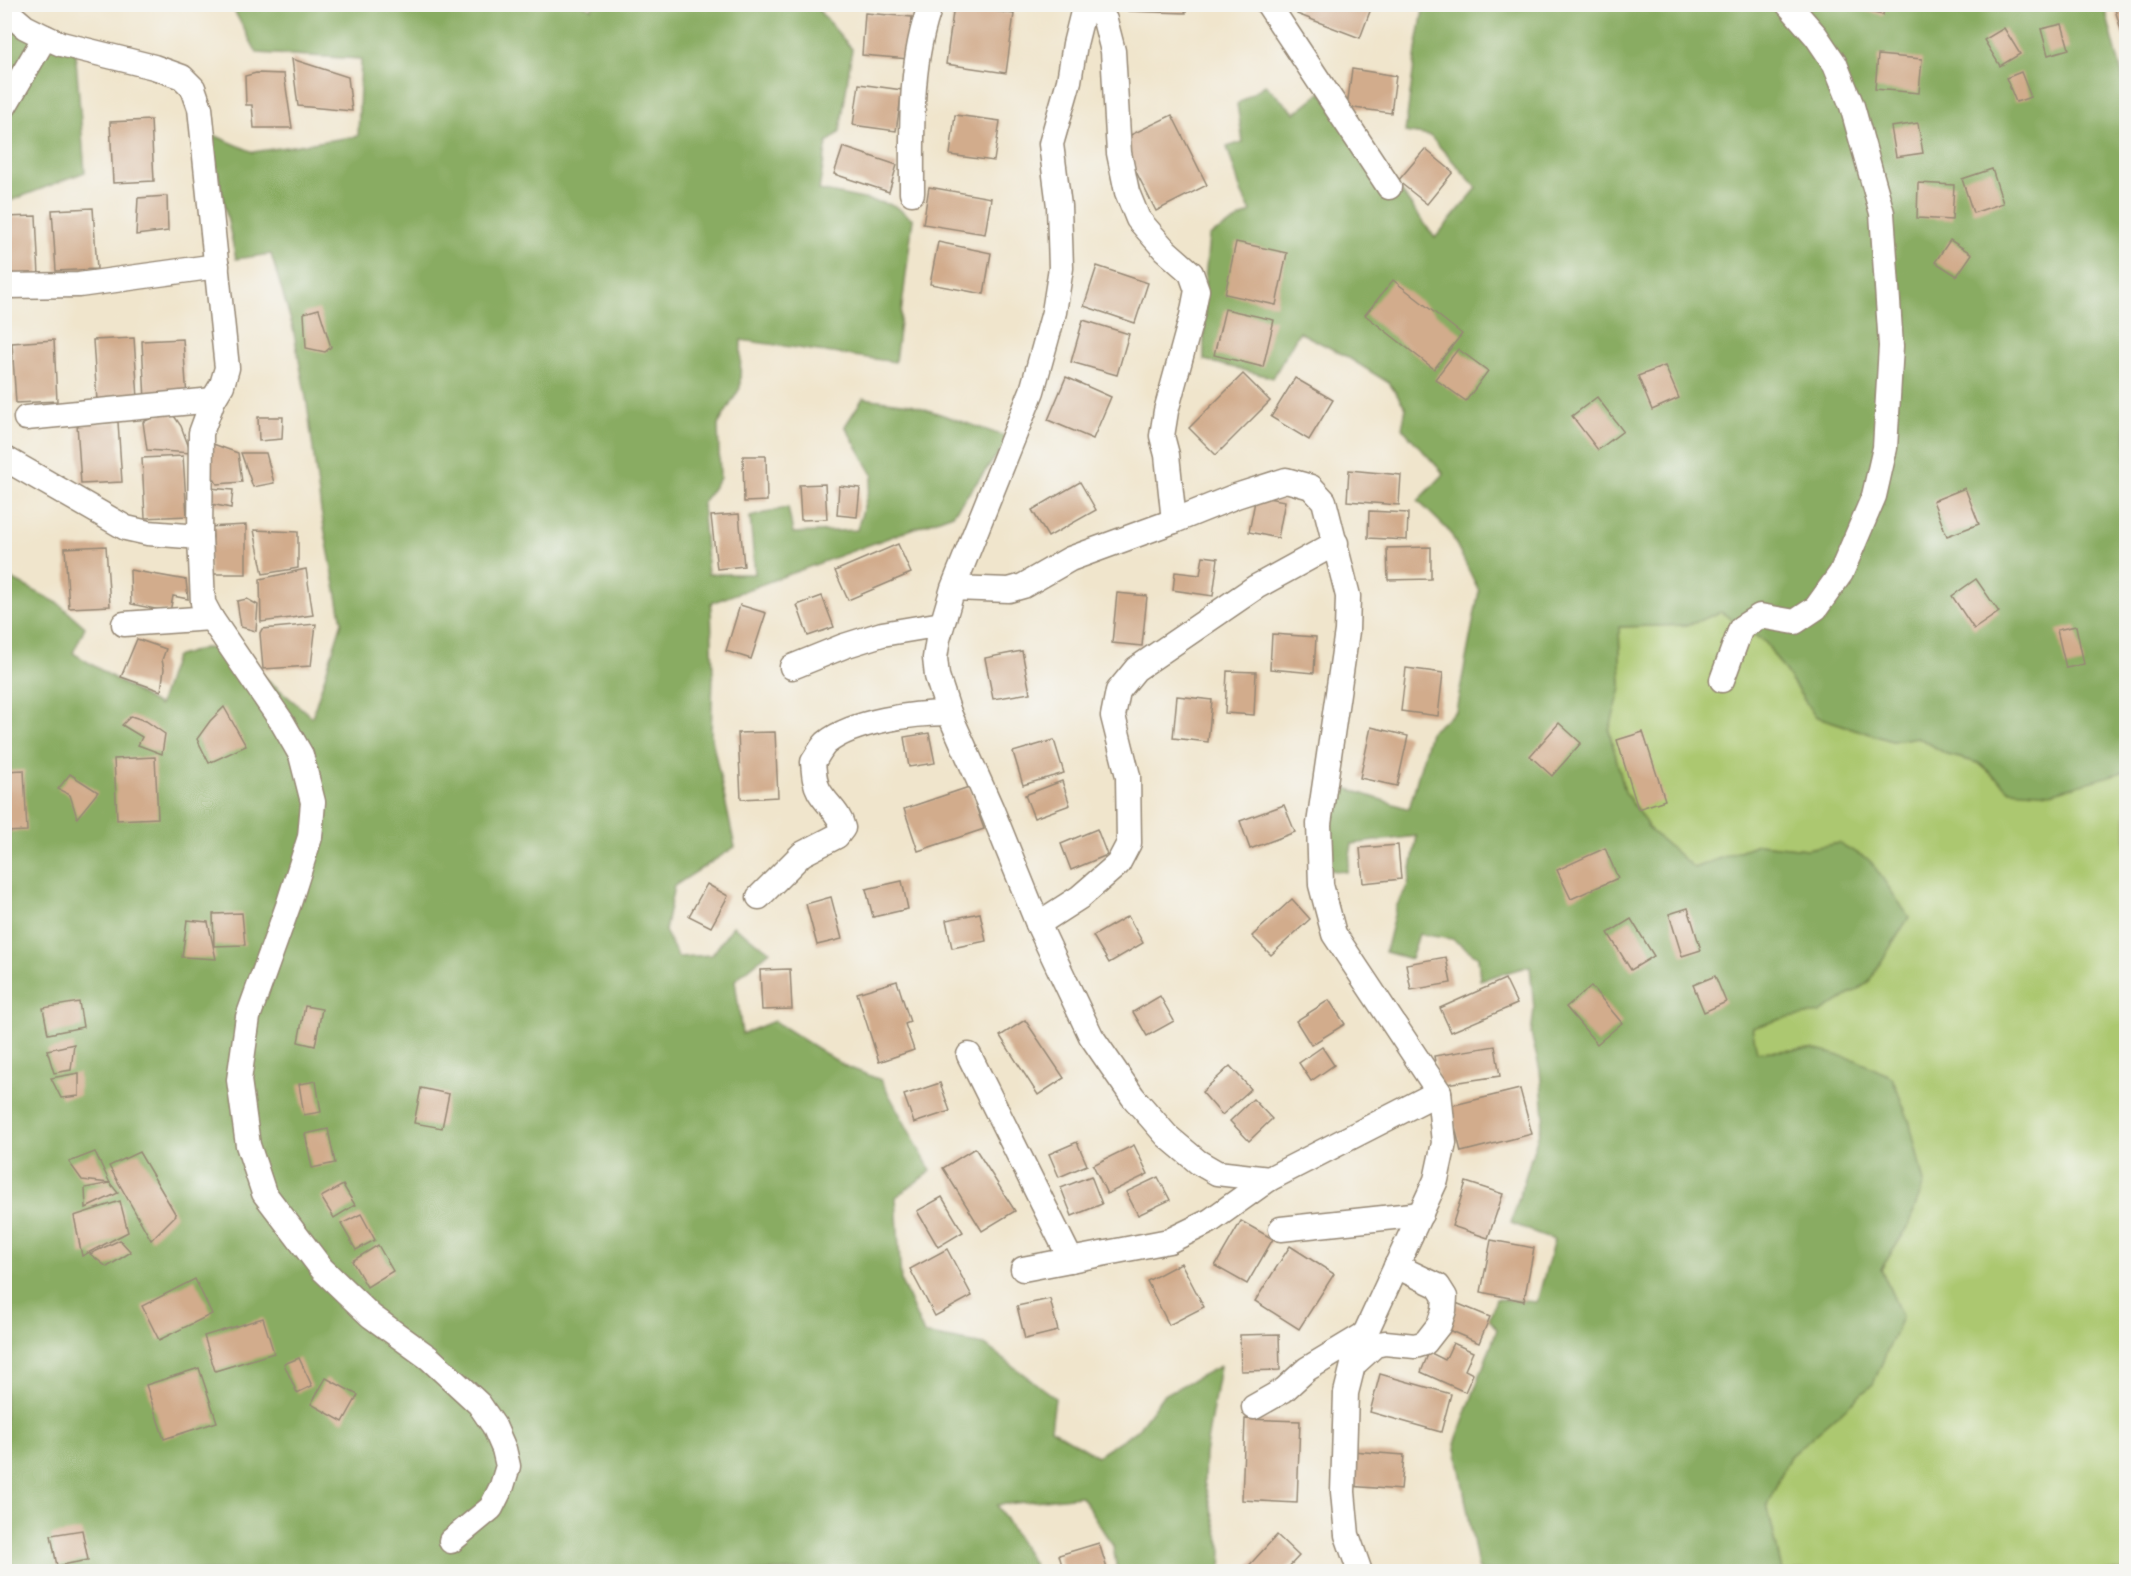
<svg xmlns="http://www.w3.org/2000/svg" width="2131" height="1576" font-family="'Gochi Hand',sans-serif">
<rect width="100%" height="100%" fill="#f6f6f2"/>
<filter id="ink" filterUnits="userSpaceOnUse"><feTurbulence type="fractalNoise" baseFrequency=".0167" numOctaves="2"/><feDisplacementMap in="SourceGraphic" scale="12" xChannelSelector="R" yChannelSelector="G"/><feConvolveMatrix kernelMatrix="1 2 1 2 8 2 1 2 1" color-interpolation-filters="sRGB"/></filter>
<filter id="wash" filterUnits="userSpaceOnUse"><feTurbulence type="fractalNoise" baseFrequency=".008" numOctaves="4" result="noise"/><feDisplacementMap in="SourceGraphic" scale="24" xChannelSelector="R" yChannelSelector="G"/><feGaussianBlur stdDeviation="1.35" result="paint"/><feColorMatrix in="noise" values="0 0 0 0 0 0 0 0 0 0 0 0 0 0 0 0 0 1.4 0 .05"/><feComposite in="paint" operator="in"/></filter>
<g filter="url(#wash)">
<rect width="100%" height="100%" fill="#f0e5cc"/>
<polygon fill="#acc86f" stroke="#747946" stroke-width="1.5" points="1721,612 1766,643 1815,716 1892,741 1918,737 1948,755 1978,763 2010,790 2123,772 2126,765 2126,1571 1782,1571 1767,1505 1790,1456 1873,1383 1902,1317 1881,1269 1908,1227 1813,1049 1757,1052 1752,1028 1781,1019 1839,843 1807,849 1758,844 1694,868 1651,831 1625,792 1609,730 1621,688 1619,627 1688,625"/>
<g fill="#89ac62" stroke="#626b40" stroke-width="1.5">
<polygon points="581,4 592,9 593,4 809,4 815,6 852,49 840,132 827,143 819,190 893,205 913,219 895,362 741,340 740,388 718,425 720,478 702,504 708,574 755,574 750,517 788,507 793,533 857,530 873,475 845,426 863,398 911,404 1010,438 953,514 711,603 713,677 711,734 735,847 674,886 665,931 678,957 712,955 733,926 770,951 735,980 742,1034 774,1021 845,1066 881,1080 931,1171 896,1197 901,1281 924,1334 985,1345 1055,1398 1051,1429 1097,1456 1137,1430 1163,1395 1220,1366 1205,1454 1204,1482 1222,1550 1221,1571 1117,1571 1113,1546 1081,1496 997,1505 1038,1571 5,1571 4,575 58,603 85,627 73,653 159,706 175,657 204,648 231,649 312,717 342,622 321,511 307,403 293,328 271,254 236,259 209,133 253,152 358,136 361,59 257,53 231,5"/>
<polygon points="4,5 75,47 85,172 5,203"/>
<polygon points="1424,5 2104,5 2122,74 2126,114 2126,765 2123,772 2051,793 2010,790 1979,763 1948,755 1918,737 1892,741 1815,716 1766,643 1721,612 1688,625 1619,627 1621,688 1609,731 1625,792 1651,831 1694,868 1758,844 1807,849 1839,843 1870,860 1909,917 1868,983 1820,1013 1781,1019 1752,1028 1757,1052 1813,1049 1856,1060 1892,1077 1910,1123 1924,1183 1908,1227 1881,1269 1902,1317 1873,1384 1790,1456 1767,1505 1782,1571 1480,1571 1478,1567 1455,1443 1497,1329 1489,1319 1496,1299 1537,1302 1554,1240 1511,1223 1544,1116 1540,1070 1531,1034 1534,1009 1530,966 1480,980 1478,957 1452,939 1419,934 1411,959 1385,952 1396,907 1408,885 1417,836 1352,844 1347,872 1321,869 1327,797 1343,787 1409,809 1430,732 1456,711 1479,591 1450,532 1418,501 1444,474 1402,428 1406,408 1389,383 1344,355 1299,332 1273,378 1204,360 1204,291 1209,236 1251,212 1242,194 1227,147 1243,142 1237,104 1265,85 1295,113 1321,92 1372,151 1435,238 1477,188 1430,136 1405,132 1416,50"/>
</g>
<g id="blocks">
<g fill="#d2ac8c">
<polygon points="1128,4 1186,4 1186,13 1128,11"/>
<polygon points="1300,4 1368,4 1372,6 1360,38 1297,14"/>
<polygon points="1832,4 1885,4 1883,15"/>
<polygon points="954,5 1014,14 1006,73 946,64"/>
<polygon points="2126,6 2126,36 2123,37 2115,9"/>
<polygon points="865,13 912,17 909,59 862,55"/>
<polygon points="2062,24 2069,49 2048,55 2041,29"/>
<polygon points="2004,28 2020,54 2000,66 1984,40"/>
<polygon points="1878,55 1922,59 1919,93 1875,89"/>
<polygon points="292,59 348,77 352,111 298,106"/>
<polygon points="1352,69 1396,76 1391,113 1347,107"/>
<polygon points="2021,72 2031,97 2016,102 2006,78"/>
<polygon points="256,73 284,74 292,128 254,128 252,105 246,105 245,76"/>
<polygon points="859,84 902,90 896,131 853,125"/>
<polygon points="955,115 1000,121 994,161 950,155"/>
<polygon points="1172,115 1207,185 1156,211 1120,140"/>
<polygon points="151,120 154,181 113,183 110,122"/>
<polygon points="1918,123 1923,153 1896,157 1891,127"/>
<polygon points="843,147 897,165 889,192 834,174"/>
<polygon points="1425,149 1453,172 1427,204 1398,181"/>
<polygon points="1992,169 2003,203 1973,213 1962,179"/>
<polygon points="1918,183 1954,185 1952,220 1917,218"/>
<polygon points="929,187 991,198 985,234 923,224"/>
<polygon points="167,196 168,231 136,235 138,198"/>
<polygon points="93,208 97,269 56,271 52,210"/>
<polygon points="36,216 39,276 4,278 4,217"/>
<polygon points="1950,240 1972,254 1957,276 1935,262"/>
<polygon points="938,242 991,253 984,294 930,284"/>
<polygon points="1236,242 1287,253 1276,305 1225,294"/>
<polygon points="1097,266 1148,283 1135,323 1084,306"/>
<polygon points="1393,280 1462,334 1434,369 1365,315"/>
<polygon points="319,309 331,347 325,352 306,348 304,313"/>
<polygon points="1225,309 1274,320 1263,367 1214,355"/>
<polygon points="1083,320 1129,334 1117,375 1071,362"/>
<polygon points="134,338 138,399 97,401 93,340"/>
<polygon points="183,339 187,399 145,401 142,341"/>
<polygon points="54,340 57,401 16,403 12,343"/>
<polygon points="1458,349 1488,371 1466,401 1435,379"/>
<polygon points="1665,366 1679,398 1652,410 1638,376"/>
<polygon points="1243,374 1270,401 1216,455 1189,428"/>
<polygon points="1066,377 1111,397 1093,439 1048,420"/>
<polygon points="1295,378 1333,400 1309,440 1271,417"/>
<polygon points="1597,397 1623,431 1598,450 1572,416"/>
<polygon points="170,410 181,426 191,453 147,450 143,422"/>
<polygon points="258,417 283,417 282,439 259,441"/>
<polygon points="118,422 122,482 81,484 77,424"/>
<polygon points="213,444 238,453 242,482 217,484 208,468"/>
<polygon points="241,453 266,453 274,483 253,487"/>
<polygon points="183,456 187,516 145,518 142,458"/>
<polygon points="743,456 766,456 767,501 744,502"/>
<polygon points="1349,470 1401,475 1399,505 1347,501"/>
<polygon points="1080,482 1096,510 1048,537 1032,510"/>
<polygon points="825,484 827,519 801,520 799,485"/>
<polygon points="839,486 860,488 857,517 837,515"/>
<polygon points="209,488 233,490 231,508 211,504"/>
<polygon points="1965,488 1979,524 1947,536 1933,501"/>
<polygon points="1256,496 1285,501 1278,538 1249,532"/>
<polygon points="1369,511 1408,513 1407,540 1368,538"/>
<polygon points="739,514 744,566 717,569 711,516"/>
<polygon points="246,525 246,574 210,574 207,527"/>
<polygon points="254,530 298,532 298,568 263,574"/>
<polygon points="898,544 911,573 848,600 835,571"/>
<polygon points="106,546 110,606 69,608 65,548"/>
<polygon points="1431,547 1431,579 1388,580 1387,548"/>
<polygon points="1203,556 1218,558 1213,596 1173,590 1175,572 1200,575"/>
<polygon points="306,569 313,615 261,622 260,579"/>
<polygon points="130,570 186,580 188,599 173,596 170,612 131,604"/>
<polygon points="1976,579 1999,612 1974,629 1952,596"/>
<polygon points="1117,593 1147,596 1142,646 1112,643"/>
<polygon points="822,596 834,627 808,636 797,605"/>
<polygon points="247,599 258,605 256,631 241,627 237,601"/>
<polygon points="740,605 766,613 751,659 726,651"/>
<polygon points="316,624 311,666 263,669 260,633 262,629"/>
<polygon points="2076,626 2084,664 2066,668 2057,630"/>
<polygon points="1272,634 1316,637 1314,673 1270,669"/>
<polygon points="137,639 166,649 162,660 164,669 161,691 121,677"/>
<polygon points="1022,651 1030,693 993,699 985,658"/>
<polygon points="1406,668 1443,673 1438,716 1401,711"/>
<polygon points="1227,671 1256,672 1254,715 1225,713"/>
<polygon points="1177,696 1212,700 1208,742 1173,738"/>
<polygon points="224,707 246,746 209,763 197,739 210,721"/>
<polygon points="131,716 146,721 165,734 162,754 138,745 142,737 122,725"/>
<polygon points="1559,723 1581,743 1552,776 1530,756"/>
<polygon points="1371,727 1408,736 1397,786 1360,778"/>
<polygon points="775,732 778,797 741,799 738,733"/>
<polygon points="1643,732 1665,800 1638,809 1617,740"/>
<polygon points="929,733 935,763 909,767 904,737"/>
<polygon points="1054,740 1064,773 1023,785 1013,752"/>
<polygon points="155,757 158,818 117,820 114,759"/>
<polygon points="24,770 27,831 4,832 4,771"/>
<polygon points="70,774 98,792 77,818 70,795 58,789"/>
<polygon points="1062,781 1070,805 1034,818 1025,795"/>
<polygon points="969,787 984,829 918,851 904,809"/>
<polygon points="1284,805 1295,832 1250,849 1240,821"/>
<polygon points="1097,829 1107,855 1071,870 1061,844"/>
<polygon points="1398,845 1401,879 1363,883 1360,848"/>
<polygon points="1605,848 1618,878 1571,899 1557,870"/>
<polygon points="902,881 908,909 873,917 866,889"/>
<polygon points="707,884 728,896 711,927 689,916"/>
<polygon points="831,897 842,939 817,945 806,904"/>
<polygon points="1292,899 1310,919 1271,955 1252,936"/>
<polygon points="1688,908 1701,950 1682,956 1669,914"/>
<polygon points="242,913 245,945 214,946 213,914"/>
<polygon points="980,913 986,941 952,948 946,920"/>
<polygon points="1128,916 1143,943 1109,963 1093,936"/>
<polygon points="1631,919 1654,956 1631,970 1608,933"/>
<polygon points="187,920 208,922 216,959 182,957"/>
<polygon points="1446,957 1451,983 1411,990 1406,964"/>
<polygon points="790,969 792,1009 762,1010 760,970"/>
<polygon points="1715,976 1726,1002 1704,1012 1693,985"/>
<polygon points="1505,979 1517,1004 1451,1032 1440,1008"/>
<polygon points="897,981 910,1022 905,1024 914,1050 879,1062 857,993"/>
<polygon points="1591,986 1622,1023 1597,1044 1566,1007"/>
<polygon points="1160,996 1174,1021 1147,1036 1133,1012"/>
<polygon points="1329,1000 1345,1024 1311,1045 1296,1021"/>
<polygon points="79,1002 83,1027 48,1034 43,1008"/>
<polygon points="305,1006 322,1009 315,1046 298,1042"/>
<polygon points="1025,1020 1064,1078 1038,1095 1000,1036"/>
<polygon points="74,1044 71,1070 54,1073 47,1050"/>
<polygon points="1495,1046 1500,1076 1439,1085 1434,1056"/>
<polygon points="1322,1047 1334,1065 1311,1081 1299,1063"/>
<polygon points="1230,1066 1251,1089 1222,1115 1202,1092"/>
<polygon points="79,1073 79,1096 61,1098 51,1078"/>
<polygon points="316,1081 321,1112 304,1115 299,1084"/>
<polygon points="940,1083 950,1111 914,1123 904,1095"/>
<polygon points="421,1088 449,1094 442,1128 414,1123"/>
<polygon points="1520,1089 1532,1134 1461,1152 1450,1106"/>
<polygon points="1253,1099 1272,1119 1249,1141 1230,1121"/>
<polygon points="328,1129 335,1163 312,1168 305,1134"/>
<polygon points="1077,1142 1087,1165 1059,1177 1049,1154"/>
<polygon points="1134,1145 1148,1174 1107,1194 1093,1165"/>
<polygon points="975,1148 1015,1211 982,1231 943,1168"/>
<polygon points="95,1152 110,1183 82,1180 69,1162"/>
<polygon points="139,1152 176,1215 151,1240 109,1166"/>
<polygon points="1091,1176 1102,1204 1072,1216 1061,1188"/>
<polygon points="1158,1177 1170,1200 1138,1215 1126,1192"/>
<polygon points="1466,1182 1503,1194 1488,1238 1452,1226"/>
<polygon points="110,1183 118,1193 86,1208 85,1188"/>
<polygon points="343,1185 355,1205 334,1218 321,1197"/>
<polygon points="942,1197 963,1232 938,1247 917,1211"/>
<polygon points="120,1201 128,1232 82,1256 74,1216"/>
<polygon points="361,1214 375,1240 356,1250 341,1224"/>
<polygon points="1241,1221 1273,1239 1247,1284 1215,1266"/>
<polygon points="120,1240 131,1252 107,1267 90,1254"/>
<polygon points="1491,1240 1534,1248 1524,1301 1481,1292"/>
<polygon points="378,1245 393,1271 367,1287 352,1261"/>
<polygon points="1290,1246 1334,1274 1299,1329 1255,1301"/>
<polygon points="947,1249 972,1296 935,1316 910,1269"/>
<polygon points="1181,1263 1204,1307 1169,1325 1147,1281"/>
<polygon points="195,1279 212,1314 159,1340 142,1306"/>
<polygon points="1050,1299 1058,1331 1025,1339 1017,1306"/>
<polygon points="1456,1303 1490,1317 1479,1343 1446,1329"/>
<polygon points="263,1318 274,1353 215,1371 204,1336"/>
<polygon points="1279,1334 1280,1370 1241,1371 1240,1335"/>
<polygon points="1453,1343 1473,1352 1465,1370 1473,1374 1465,1392 1421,1372 1429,1352 1445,1360"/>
<polygon points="299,1358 312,1386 297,1393 284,1364"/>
<polygon points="199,1368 217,1422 164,1439 146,1385"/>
<polygon points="1380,1374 1451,1394 1441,1432 1370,1412"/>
<polygon points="326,1378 358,1395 343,1422 311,1404"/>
<polygon points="1245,1419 1300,1421 1297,1503 1242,1500"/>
<polygon points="1352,1451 1404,1455 1401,1490 1349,1486"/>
<polygon points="82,1530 88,1560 57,1566 51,1535"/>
<polygon points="1277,1535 1299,1556 1284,1572 1243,1572"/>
<polygon points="1099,1543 1108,1572 1064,1572 1059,1555"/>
</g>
</g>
</g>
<g filter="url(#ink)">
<use href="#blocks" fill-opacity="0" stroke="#968875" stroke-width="1.5"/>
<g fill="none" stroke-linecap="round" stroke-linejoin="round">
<defs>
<g id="street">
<polyline points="1094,4 1105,20 1113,51 1119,153 1127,192 1138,219 1165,250 1191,273 1197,290 1192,316 1166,411 1162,436 1167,455 1174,521"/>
<polyline points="1268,4 1389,187"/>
<polyline points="4,9 25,27 45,37 61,44 154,67 182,77 193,88 200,108 227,368 222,385 213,400 201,433 200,537 203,603 211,618 282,722 301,755 313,802 310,837 288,906 248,1017 239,1080 248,1145 264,1193 322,1269 371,1316 429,1358 479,1404 494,1426 504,1449 508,1466 502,1486 491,1508 451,1541"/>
<polyline points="4,107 45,37"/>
<path d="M912,193C912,133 909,61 931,4"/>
<polyline points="4,286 79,285 217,266"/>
<polyline points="26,418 213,400"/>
<polyline points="4,458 126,528 148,533 200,537"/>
<polyline points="953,588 1009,590 1023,586 1070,559 1174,521 1236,496 1286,480 1311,487 1324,501 1348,596 1347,631 1319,824 1321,885 1334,934 1439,1092 1269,1179 1217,1173 1198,1162 1167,1136 1133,1097 1091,1036 1038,924 991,808 949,713 937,676 935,658 938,639 953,588 1032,391 1054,312 1061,268 1059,206 1051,144 1069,81 1075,44 1085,4"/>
<polyline points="124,624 211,618"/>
<polyline points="792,667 844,646 882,634 942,624"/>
<polyline points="1722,680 1741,628 1760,616 1795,622 1816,608 1841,573 1874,496 1885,448 1891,346 1882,213 1852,106 1835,64 1816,36 1788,4"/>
<path d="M759,897L802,854L837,836L843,828C839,812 827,805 819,791C814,782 814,772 813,762C817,756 821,748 826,743C853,721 914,713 949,713"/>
<polyline points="1038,924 1080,897 1118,864 1129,843 1128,776 1113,716 1118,691 1136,669 1256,587 1336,543"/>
<polyline points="969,1055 1071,1260"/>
<polyline points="1281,1229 1421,1214"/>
<polyline points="1023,1269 1169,1241 1210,1221 1269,1179"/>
<polyline points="1353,1365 1375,1345 1385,1343 1415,1346 1425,1343 1439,1325 1444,1310 1445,1297 1438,1286 1396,1266"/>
<polyline points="1254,1407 1284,1390 1307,1369 1365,1334"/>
<polyline points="1360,1572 1347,1535 1343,1492 1346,1393 1353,1365 1365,1334 1436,1180 1444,1143 1439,1092"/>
</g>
</defs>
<use href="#street" stroke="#968875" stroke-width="27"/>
<use href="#street" stroke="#fff" stroke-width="24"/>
</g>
</g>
<rect width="2131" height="1576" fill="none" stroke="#f6f6f2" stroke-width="24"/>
</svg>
